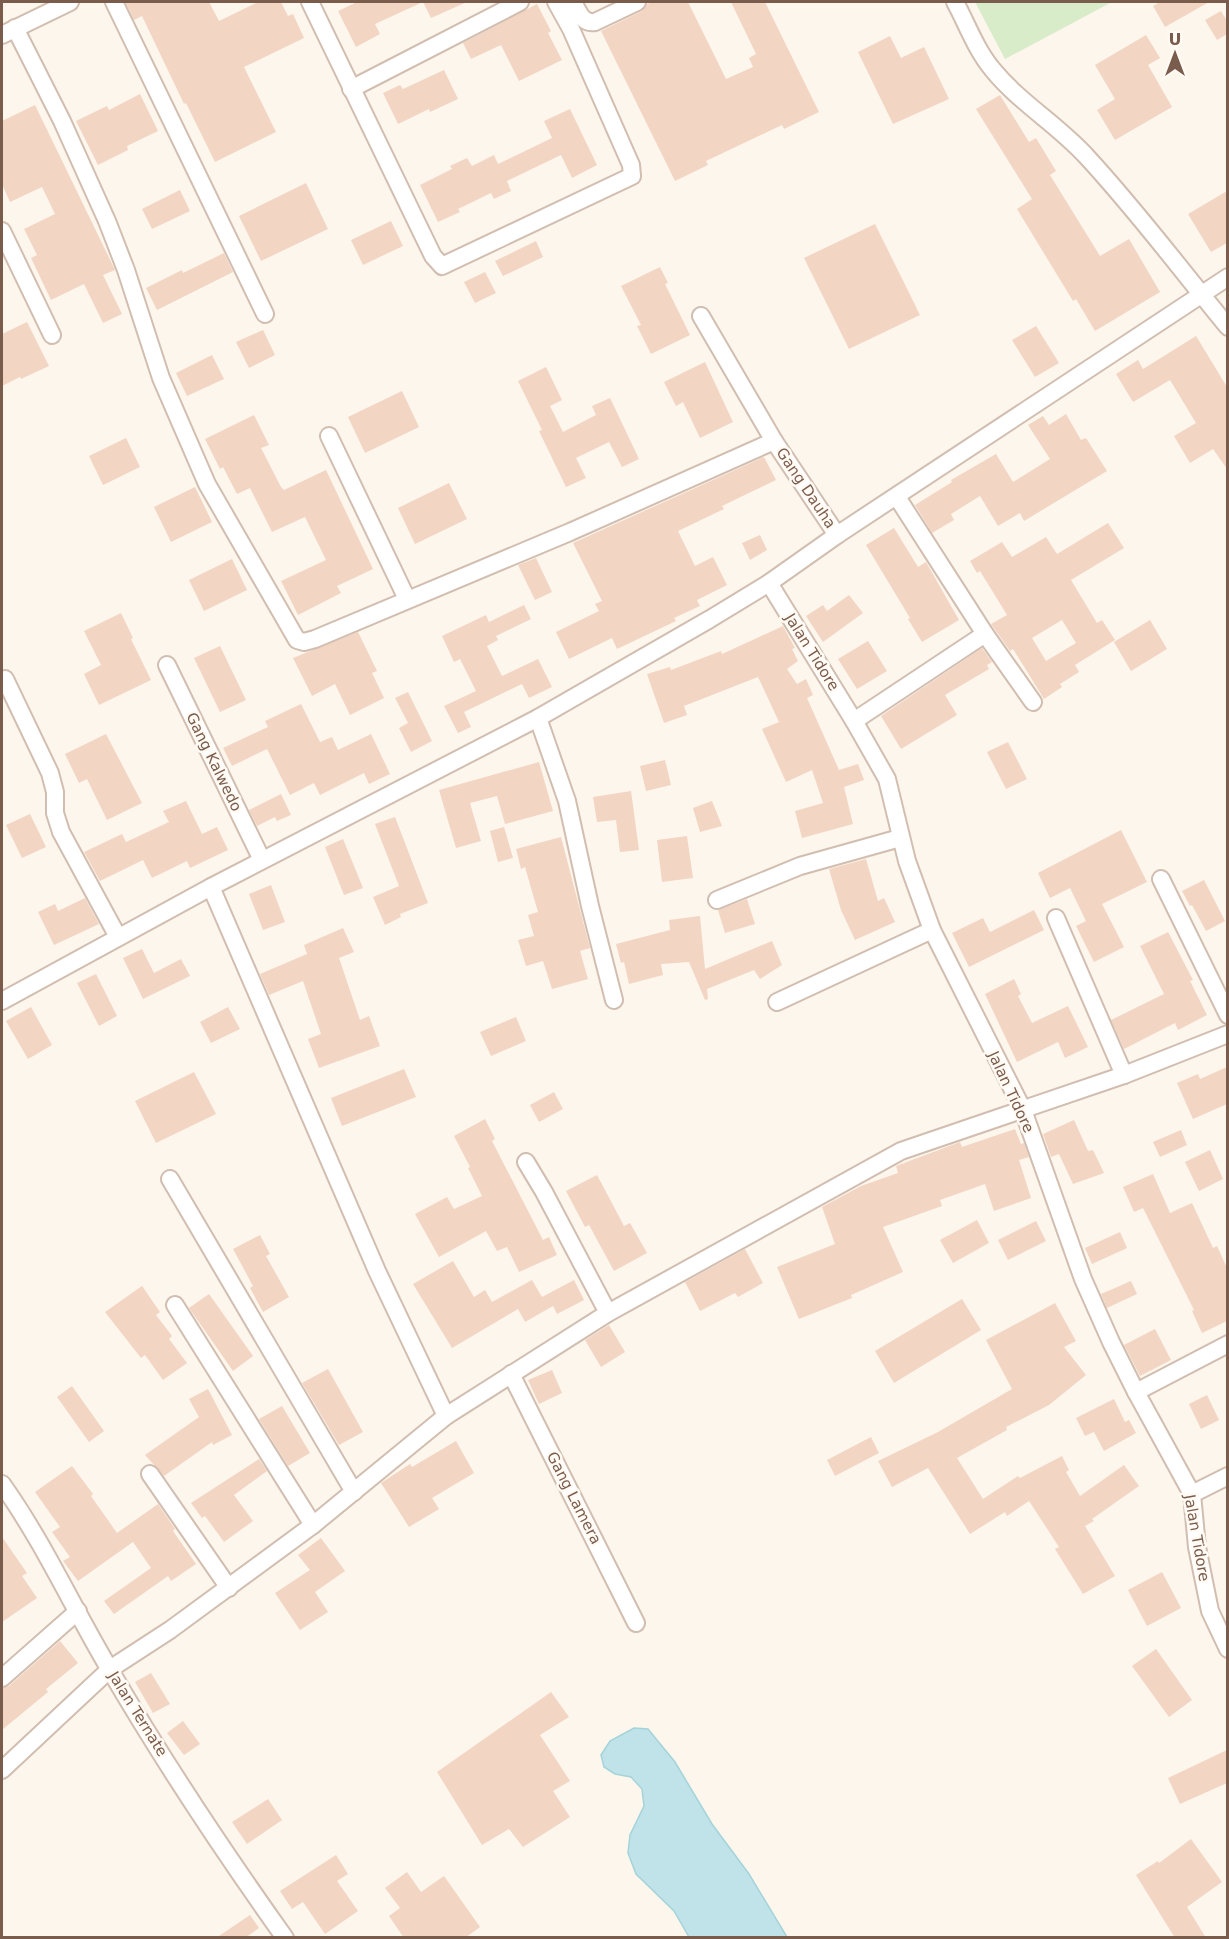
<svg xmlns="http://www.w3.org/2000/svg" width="1229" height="1939" font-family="'DejaVu Sans',sans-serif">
<rect width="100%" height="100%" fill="#fdf6ec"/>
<polygon fill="#d8ecc9" points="975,2 1112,2 1005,59"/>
<polygon fill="#bfe3e8" stroke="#a5d3da" stroke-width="1.5" points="634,1728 648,1729 675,1762 712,1824 749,1874 787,1937 689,1937 674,1911 636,1874 628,1853 630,1835 644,1806 642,1789 631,1777 615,1774 604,1767 601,1755 610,1741"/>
<g fill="#f3d5c3" fill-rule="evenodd">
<polygon points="125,2 209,2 219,21 258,2 281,2 288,16 293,14 304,38 244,67 276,132 215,162 186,103 184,104 142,16 134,20"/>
<polygon points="357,2 423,2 375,24 380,34 356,47 338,11"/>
<polygon points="423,2 467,2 431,18"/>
<polygon points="652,2 688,2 726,79 753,67 749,58 756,54 731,2 765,2 819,112 784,129 782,125 706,161 708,165 675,181 601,31 642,11 647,4"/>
<polygon points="1160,2 1209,2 1165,27 1153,6"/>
<polygon points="537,4 551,31 548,33 562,60 519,81 501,45 471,59 463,43"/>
<polygon points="1221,11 1227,21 1227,34 1217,40 1205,20"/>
<polygon points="1146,35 1160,58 1148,65 1172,107 1115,140 1097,110 1115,99 1095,65"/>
<polygon points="890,36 901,58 924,47 949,99 893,124 858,52"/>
<polygon points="444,70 458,99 430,112 429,109 398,124 383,93 400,85 403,89"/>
<polygon points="140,94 158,131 127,146 128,150 98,165 76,121 107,106 109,110"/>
<polygon points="1000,95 1029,142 1036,138 1056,171 1050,175 1100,256 1129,239 1160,292 1095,331 1076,299 1073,301 1017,209 1032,199 976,109"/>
<polygon points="35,105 115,270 103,275 122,314 103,323 84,284 51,300 31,258 37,255 24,229 55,214 42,187 10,202 2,184 2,121"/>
<polygon points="570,109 597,165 572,178 561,155 507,181 511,191 494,199 491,193 458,209 460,212 438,222 420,185 452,169 450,166 467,158 472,166 494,155 498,164 552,138 544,121"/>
<polygon points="306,183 328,229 261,261 239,216"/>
<polygon points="180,190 190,211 152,229 142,209"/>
<polygon points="1227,191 1227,243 1211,252 1188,214"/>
<polygon points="391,221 403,246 363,265 351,240"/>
<polygon points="875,224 920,315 849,349 804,258"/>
<polygon points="536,241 543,257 503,276 495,261"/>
<polygon points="224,253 233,272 157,310 146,288 182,270 183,273"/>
<polygon points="660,267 668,283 665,284 690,335 651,354 637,326 641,325 621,286"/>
<polygon points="485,272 496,293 475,303 464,282"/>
<polygon points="27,322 49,366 21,379 20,377 2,386 2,334"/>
<polygon points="1036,326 1059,363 1035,377 1012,340"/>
<polygon points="263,330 275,355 249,368 236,342"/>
<polygon points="1196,336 1227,387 1227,469 1213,449 1190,463 1174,436 1196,423 1170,380 1133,402 1116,374 1138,360 1143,369"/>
<polygon points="212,355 224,379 187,396 176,373"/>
<polygon points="705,362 733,422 700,438 683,402 676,406 664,382"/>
<polygon points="546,367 562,400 550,406 563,432 596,415 592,406 610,398 639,459 622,467 609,442 576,458 586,478 566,487 539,431 542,430 518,381"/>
<polygon points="402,391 419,427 365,453 348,417"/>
<polygon points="1066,414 1081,440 1086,438 1107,471 1024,521 1020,513 998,526 980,496 951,514 954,520 932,533 915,505 952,482 951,480 996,454 1013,482 1050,459 1028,425 1043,416 1049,425"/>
<polygon points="254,415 269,445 261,448 281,487 284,490 326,470 373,569 337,586 341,593 298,615 281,581 326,560 305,517 272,532 250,488 237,494 223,467 220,469 205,439"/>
<polygon points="126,438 140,467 103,485 89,456"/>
<polygon points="764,457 776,480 722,506 724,509 678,531 695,566 713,557 727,585 697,600 700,606 674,618 676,621 617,649 612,638 569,659 556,632 599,611 595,604 602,601 573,543"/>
<polygon points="449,483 467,519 415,544 398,508"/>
<polygon points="195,487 212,522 171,542 154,507"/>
<path d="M1108,523L1124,548L1071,580L1097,623L1102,620L1115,640L1075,665L1079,672L1060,684L1062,687L1044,699L1013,649L1010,651L991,624L1007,615L980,571L977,573L970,561L1002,542L1012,557L1046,537L1057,554ZM1062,620L1076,643L1046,661L1032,638Z"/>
<polygon points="894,528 918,567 926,562 959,620 922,642 908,619 910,618 866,545"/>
<polygon points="760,535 767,550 750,560 742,543"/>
<polygon points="536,558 552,592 535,600 518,565"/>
<polygon points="232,559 247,590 204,611 189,580"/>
<polygon points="849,595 863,613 823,642 806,616 823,605 827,611"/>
<polygon points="524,605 531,619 496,636 498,640 487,646 502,676 538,659 552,687 529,698 522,684 464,712 471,727 458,733 444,706 476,691 460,659 454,662 442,636 486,615 489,622"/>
<polygon points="121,613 133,638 131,639 151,680 99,705 84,674 101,665 84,631"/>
<polygon points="1150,620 1167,649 1131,671 1114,642"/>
<polygon points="783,626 795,648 792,649 798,661 787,669 797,684 806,679 813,695 807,698 839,770 858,764 864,780 844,787 853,824 802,838 795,811 823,803 812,770 786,782 762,729 779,722 758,677 684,706 687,715 664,723 647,674 670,667 671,670 721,651 722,654"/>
<polygon points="358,632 377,671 372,673 384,698 350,715 335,684 312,696 293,658"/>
<polygon points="868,641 887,671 857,689 838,659"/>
<polygon points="220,646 246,700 220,712 194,658"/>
<polygon points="982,648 992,662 987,665 989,669 945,695 957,715 901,749 881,716"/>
<polygon points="408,692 432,741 411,752 399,728 408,723 395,698"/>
<polygon points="301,704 320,742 332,737 338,750 371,734 390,774 369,784 364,773 320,795 314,783 290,795 267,749 232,766 223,748 268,727 265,721"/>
<polygon points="106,734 142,803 107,820 87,779 79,783 65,754"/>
<polygon points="1008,742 1027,779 1006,789 987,752"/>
<polygon points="665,760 671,785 646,791 640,766"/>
<polygon points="539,762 553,811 505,824 497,796 470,803 481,841 456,848 439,790"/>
<polygon points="631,791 639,850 620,852 616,820 597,822 593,797"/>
<polygon points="281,794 291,815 277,821 275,817 257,826 249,810"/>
<polygon points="186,801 202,834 217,827 228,850 190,868 187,861 152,878 143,860 100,881 84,852 122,834 126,842 169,822 163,811"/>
<polygon points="712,801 722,826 700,832 693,808"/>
<polygon points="30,814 46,847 22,858 6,825"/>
<polygon points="395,817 428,903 400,914 401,917 385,925 373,897 399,886 375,824"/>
<polygon points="504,827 513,858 498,862 490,831"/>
<polygon points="1121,830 1147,882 1102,904 1124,947 1094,962 1076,926 1086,921 1070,888 1050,898 1038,873"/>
<polygon points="687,836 693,878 662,882 657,840"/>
<polygon points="561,837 590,948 580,951 588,979 552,989 543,961 526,966 518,940 534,936 528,915 538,912 525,867 521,869 516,849"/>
<polygon points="343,839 363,888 344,895 325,847"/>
<polygon points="866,859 878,901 884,898 895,922 855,940 841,910 829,869"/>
<polygon points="1204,880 1225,921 1206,931 1192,905 1190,906 1182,891"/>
<polygon points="271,885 285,922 263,930 249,894"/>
<polygon points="85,898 99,924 54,945 38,912 55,904 58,911"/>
<polygon points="747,899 755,924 725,933 718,910"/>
<polygon points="1034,910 1044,930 969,967 952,933 983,918 990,932"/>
<polygon points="700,916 705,969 772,941 782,965 760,979 754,970 707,989 708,999 705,1000 689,962 661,964 663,975 629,984 624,962 621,963 616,944 670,930 669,920"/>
<polygon points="343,928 354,952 339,958 360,1020 369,1016 380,1046 319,1068 308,1039 321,1034 303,981 269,995 260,974 307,954 304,945"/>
<polygon points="1168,932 1193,980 1190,981 1207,1015 1178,1030 1175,1023 1124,1049 1111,1020 1164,994 1140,946"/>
<polygon points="142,949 154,973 181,959 190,976 143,999 123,958"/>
<polygon points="96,974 117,1016 99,1026 77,983"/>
<polygon points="1014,979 1021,994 1018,996 1032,1023 1068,1006 1088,1047 1065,1058 1058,1042 1017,1062 985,994"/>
<polygon points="31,1007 52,1045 28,1059 6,1021"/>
<polygon points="228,1007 240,1029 211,1043 200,1022"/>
<polygon points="516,1017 526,1041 491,1056 480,1032"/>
<polygon points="1227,1067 1227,1104 1193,1119 1177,1083 1198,1074 1200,1079"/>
<polygon points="404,1069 416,1097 342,1126 331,1098"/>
<polygon points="194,1072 216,1114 156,1143 135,1101"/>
<polygon points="554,1092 563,1109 539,1122 530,1105"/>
<polygon points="485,1119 495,1139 492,1141 543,1240 549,1237 557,1255 519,1272 507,1247 497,1251 486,1231 439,1257 415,1214 447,1197 454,1209 482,1196 468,1168 470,1167 454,1136"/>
<polygon points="1074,1120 1088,1151 1093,1150 1104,1173 1073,1184 1059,1154 1051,1157 1043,1134"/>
<polygon points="1015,1129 1021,1144 1024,1143 1029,1157 1019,1160 1031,1198 994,1211 985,1184 940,1200 942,1206 883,1227 903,1272 851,1295 852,1298 799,1319 777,1267 835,1244 822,1207 861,1186 898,1173 896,1166 960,1142 962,1147"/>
<polygon points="1181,1130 1187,1145 1160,1157 1153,1142"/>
<polygon points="1210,1150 1223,1179 1199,1191 1185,1162"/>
<polygon points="1153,1174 1170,1213 1192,1203 1213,1248 1217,1246 1227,1268 1227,1321 1202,1333 1192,1311 1194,1310 1143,1208 1134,1212 1123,1187"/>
<polygon points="597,1175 624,1226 630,1223 647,1253 614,1271 589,1225 585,1227 566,1191"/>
<polygon points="977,1220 989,1243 953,1263 940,1240"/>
<polygon points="1036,1221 1046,1241 1008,1260 998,1240"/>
<polygon points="1120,1232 1127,1248 1092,1264 1085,1248"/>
<polygon points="260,1235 270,1254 266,1256 289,1297 263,1312 250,1288 253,1286 233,1249"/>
<polygon points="745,1249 763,1283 738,1297 735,1293 700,1311 685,1282"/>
<polygon points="453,1261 474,1297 485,1290 492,1302 532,1280 542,1297 574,1280 584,1300 557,1314 553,1306 525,1322 518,1309 452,1348 413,1284"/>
<polygon points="1131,1281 1137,1294 1107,1308 1101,1294"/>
<polygon points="142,1286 160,1312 156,1315 172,1336 169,1339 187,1363 163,1380 145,1355 141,1358 105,1312"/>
<polygon points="209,1294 253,1356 233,1371 189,1308"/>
<polygon points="962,1299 981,1330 894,1383 875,1351"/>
<polygon points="1055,1303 1076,1341 1064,1347 1086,1375 1049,1405 1006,1427 1007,1430 957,1458 983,1499 1018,1476 1020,1478 1062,1456 1069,1470 1066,1472 1080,1496 1124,1465 1139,1486 1092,1519 1094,1521 1085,1526 1115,1576 1083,1594 1055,1549 1059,1547 1029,1501 1007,1516 1005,1512 970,1534 928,1468 892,1487 878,1461 938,1432 1012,1389 986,1340"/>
<polygon points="609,1325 625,1352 601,1367 585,1340"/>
<polygon points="1155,1329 1171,1360 1140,1376 1124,1345"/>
<polygon points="328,1369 363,1432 339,1445 302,1383"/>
<polygon points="552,1370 562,1393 539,1404 528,1380"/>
<polygon points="72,1386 104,1431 89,1442 57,1397"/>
<polygon points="208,1389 232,1435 213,1445 212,1442 164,1476 145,1455 199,1417 189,1399"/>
<polygon points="1207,1395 1219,1420 1201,1429 1189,1404"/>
<polygon points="1114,1399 1125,1422 1129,1420 1136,1433 1104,1451 1094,1432 1085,1436 1076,1418"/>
<polygon points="282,1406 310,1453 288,1466 259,1419"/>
<polygon points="871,1437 879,1453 835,1476 827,1460"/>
<polygon points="456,1441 474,1473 432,1498 439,1509 409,1527 381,1483 410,1464 412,1467"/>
<polygon points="259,1459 267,1471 234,1495 253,1521 224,1542 205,1516 202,1518 191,1503"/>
<polygon points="72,1466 93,1494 91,1496 117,1533 158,1504 175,1529 173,1531 196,1564 171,1581 168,1576 114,1614 104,1601 151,1568 133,1542 78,1581 63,1561 70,1557 52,1532 60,1527 35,1492"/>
<polygon points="2,1537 27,1573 22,1576 37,1598 2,1622"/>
<polygon points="321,1538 345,1571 315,1592 328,1612 300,1630 275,1593 310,1570 298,1555"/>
<polygon points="1162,1572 1181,1608 1147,1626 1128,1590"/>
<polygon points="60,1641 78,1663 46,1689 48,1692 2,1730 2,1688 9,1686"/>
<polygon points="1156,1649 1192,1700 1169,1717 1132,1666"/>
<polygon points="151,1673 170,1704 153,1713 135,1682"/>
<polygon points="551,1692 569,1717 540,1735 570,1781 553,1791 570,1817 523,1847 509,1829 482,1845 437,1772"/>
<polygon points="183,1721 200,1744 184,1755 167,1733"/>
<polygon points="1227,1750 1227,1783 1180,1804 1168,1778"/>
<polygon points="268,1799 282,1820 247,1844 232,1822"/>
<polygon points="1191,1839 1222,1882 1187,1907 1206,1938 1175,1938 1136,1875 1158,1861 1159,1863"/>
<polygon points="336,1855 348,1874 337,1881 358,1911 325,1934 303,1902 292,1909 280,1891"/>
<polygon points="407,1872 421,1892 444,1876 480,1927 465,1938 404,1938 389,1916 400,1908 385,1888"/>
<polygon points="250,1915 259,1928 245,1938 216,1938"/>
</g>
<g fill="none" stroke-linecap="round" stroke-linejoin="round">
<defs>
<g id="street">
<polyline points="114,2 265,314"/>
<polyline points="310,2 433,256 442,266 632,176 631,165 571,29 556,2"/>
<path d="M573,2C579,12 582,24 595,22L637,2"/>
<path d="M955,2C967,24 976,50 993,70C1020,103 1058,125 1087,157C1137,211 1181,270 1228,327"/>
<polyline points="15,28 62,121 107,221 126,270 161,378 207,484 297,640 304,642 315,639 570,532 774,441"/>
<polyline points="2,35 70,2"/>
<polyline points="351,89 520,2"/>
<polyline points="2,231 52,335"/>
<polyline points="701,316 774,441 837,535"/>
<polyline points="329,436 407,599"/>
<polyline points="897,497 985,634 1033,702"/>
<polyline points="769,583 854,721 887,779 907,861 932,930 1023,1110 1083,1279 1111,1342 1136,1392 1192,1494 1197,1547 1210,1611 1228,1649"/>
<polyline points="167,665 262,860"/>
<polyline points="5,679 50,773 55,792 55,813 61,832 118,937"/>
<polyline points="538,718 567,801 590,906 614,1000"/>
<polyline points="854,721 985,634"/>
<polyline points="1161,879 1228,1015"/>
<polyline points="211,887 377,1271 446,1416"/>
<polyline points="717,900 800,866 900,838"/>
<polyline points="1056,918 1124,1075"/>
<polyline points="2,1001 211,887 538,718 710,619 769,583 837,535 1228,277"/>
<polyline points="777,1002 932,930"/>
<polyline points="526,1162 544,1192 608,1313"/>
<polyline points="170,1179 354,1492"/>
<polyline points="175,1305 313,1525"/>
<polyline points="511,1374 636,1623"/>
<polyline points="1136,1392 1228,1344"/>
<polyline points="150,1474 229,1588"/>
<path d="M2,1484C44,1543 73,1608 110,1670C164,1762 223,1851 285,1938"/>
<polyline points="1192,1494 1228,1476"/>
<polyline points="2,1678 78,1611"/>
<polyline points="2,1770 110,1669 170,1630 313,1525 446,1416 608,1313 901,1151 1124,1075 1228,1034"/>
</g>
</defs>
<use href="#street" stroke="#d1beb0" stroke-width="20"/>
<use href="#street" stroke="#fff" stroke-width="16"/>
</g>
<g text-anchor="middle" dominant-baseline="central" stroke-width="5" stroke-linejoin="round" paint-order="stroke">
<g font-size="15" fill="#7a5c4d" stroke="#fffaf3">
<text transform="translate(806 488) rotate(56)">Gang Dauha</text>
<text transform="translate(812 652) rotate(58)">Jalan Tidore</text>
<text transform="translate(214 762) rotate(64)">Gang Kalwedo</text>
<text transform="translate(1011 1092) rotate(65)">Jalan Tidore</text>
<text transform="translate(574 1498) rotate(63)">Gang Lamera</text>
<text transform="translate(1197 1538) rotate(80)">Jalan Tidore</text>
<text transform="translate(138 1714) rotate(58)">Jalan Ternate</text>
</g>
</g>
<rect width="1229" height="1939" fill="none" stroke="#7a5c4d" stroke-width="6"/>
<g transform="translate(1175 54)" stroke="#fffaf3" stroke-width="4.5" paint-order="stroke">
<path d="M0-4.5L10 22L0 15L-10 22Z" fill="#7a5c4d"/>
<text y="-9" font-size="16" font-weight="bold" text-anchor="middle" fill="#7a5c4d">U</text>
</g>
</svg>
